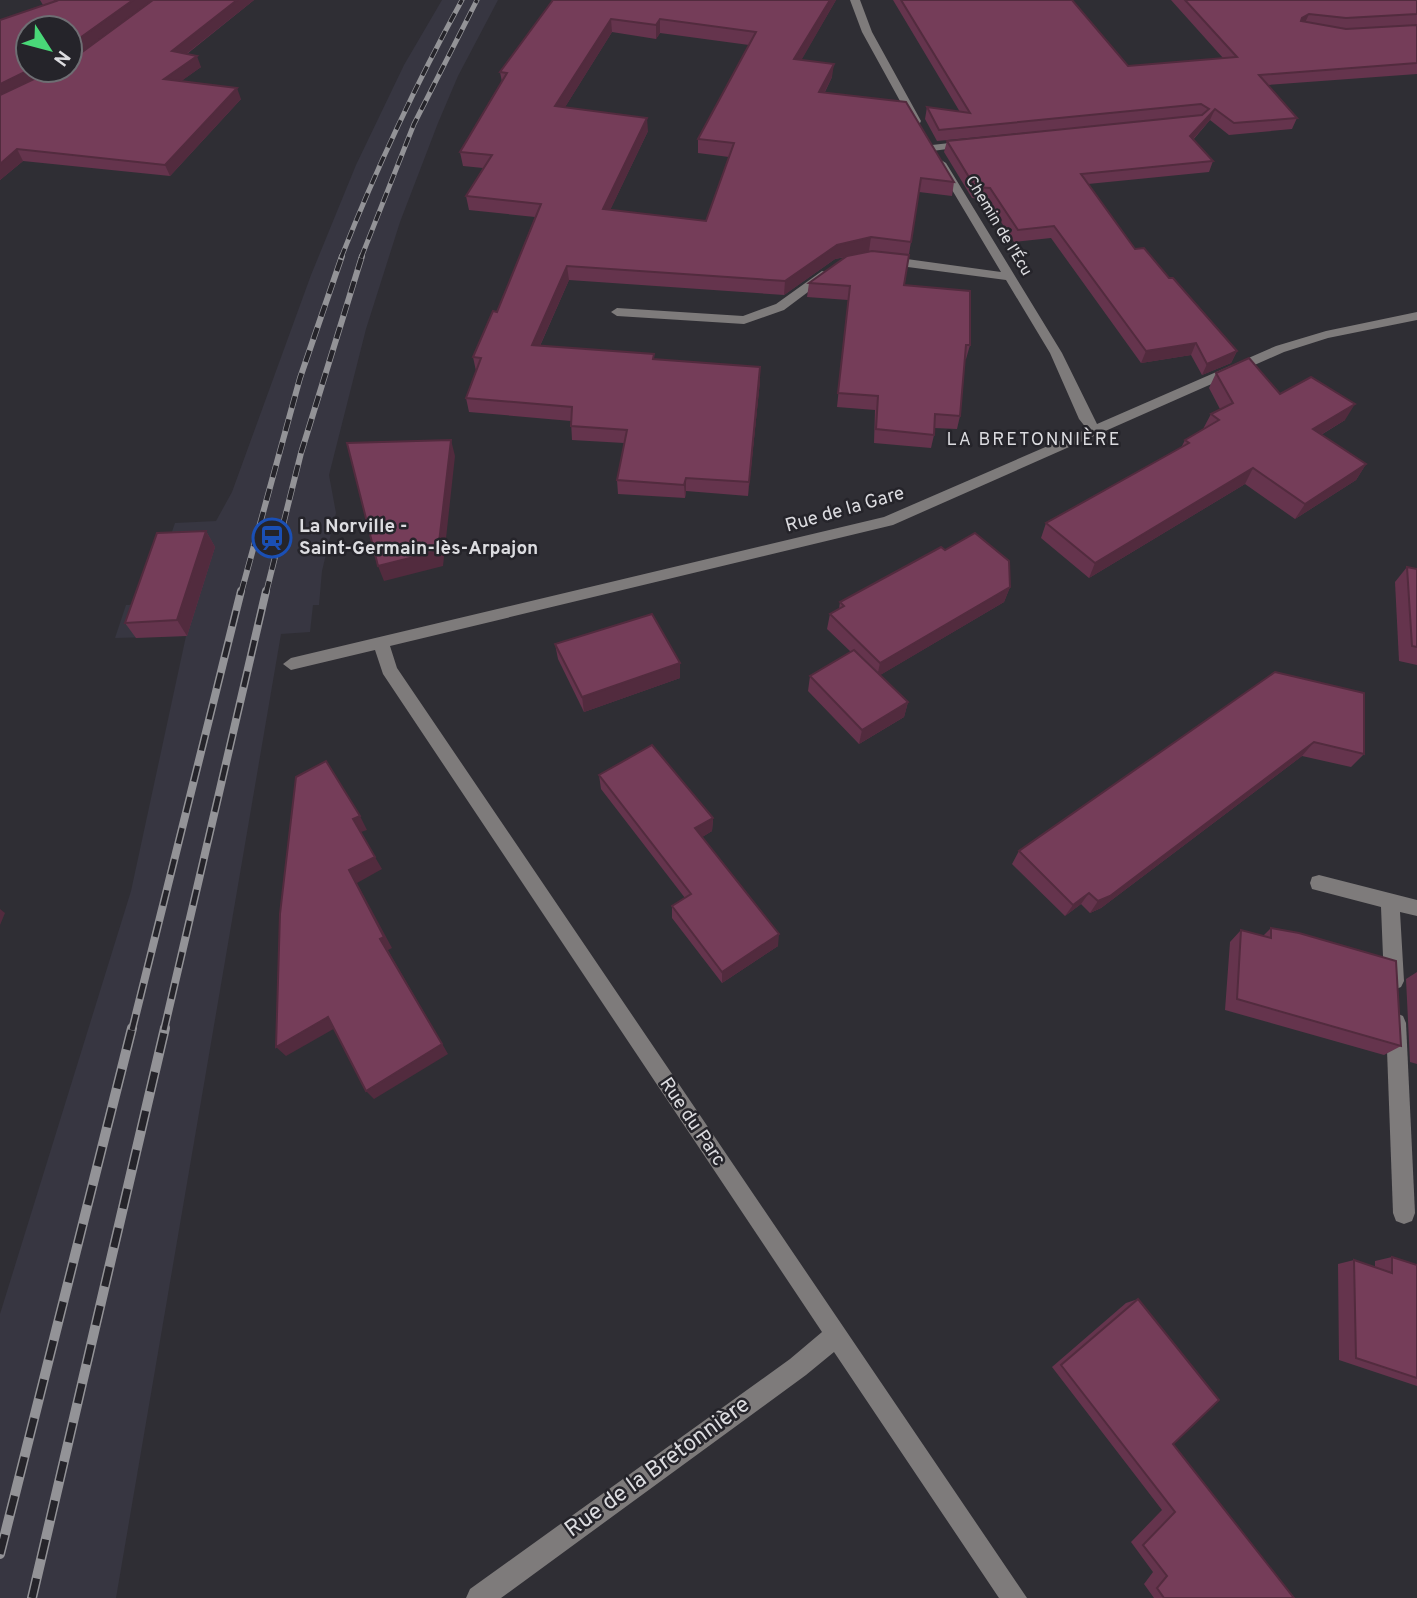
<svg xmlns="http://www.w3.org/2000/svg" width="1417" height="1598" font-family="Overpass,sans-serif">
<rect width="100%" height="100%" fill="#2f2e34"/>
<polygon fill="#373641" points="442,0 498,0 458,76 438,123 400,222 366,329 329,475 336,513 322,571 319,605 313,605 310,632 281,634 116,1598 0,1598 0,1314 131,891 186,636 115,638 126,605 147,604 175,523 216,521 232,492 311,275 356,165 404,65"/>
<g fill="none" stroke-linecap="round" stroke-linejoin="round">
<g fill="#7e7b7b" fill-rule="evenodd">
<polygon points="850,0 860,0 872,32 921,121 920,123 911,121 862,32"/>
<polygon points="967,141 972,144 971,146 932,151 927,148 932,145"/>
<polygon points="941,160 946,163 1062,353 1097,424 1276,346 1326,331 1417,312 1417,320 1328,338 1284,352 893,525 390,646 397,668 1027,1598 999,1598 834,1352 806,1375 501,1598 466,1598 470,1589 790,1359 822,1332 383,674 375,650 291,670 283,664 291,658 884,517 1087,429 1079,419 1050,353 1006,280 885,264 879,260 885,256 1001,272 936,163"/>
<polygon points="822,271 832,274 784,310 744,324 617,316 611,312 617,308 743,316 776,304"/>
<polygon points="1319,875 1417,900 1417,916 1400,912 1404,981 1401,987 1394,990 1387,987 1384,981 1381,907 1312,889 1310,883 1312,877"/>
<polygon points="1396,1013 1403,1016 1406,1023 1415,1213 1412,1221 1404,1224 1396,1221 1393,1213 1386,1023 1389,1016"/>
</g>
<defs>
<g id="rail-far3">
<path d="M341,258C376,169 416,84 462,0"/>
<polyline points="361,258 414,124 477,0"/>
</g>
<g id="rail-far2">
<polyline points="241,593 300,378 342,256"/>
<polyline points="266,593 301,453 362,256"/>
</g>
<g id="rail-far1">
<polyline points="132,1030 241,591"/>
<polyline points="164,1030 266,591"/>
</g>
<g id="rail">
<polyline points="0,1554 132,1028"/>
<polyline points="32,1598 165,1028"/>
</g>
</defs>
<use href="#rail-far3" stroke="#939397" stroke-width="5"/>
<use href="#rail-far2" stroke="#939397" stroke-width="6"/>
<use href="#rail-far1" stroke="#939397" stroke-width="8"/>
<use href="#rail" stroke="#939397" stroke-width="10"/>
<use href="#rail-far3" stroke="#25242a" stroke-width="3.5" stroke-dasharray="10" stroke-linecap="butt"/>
<use href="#rail-far2" stroke="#25242a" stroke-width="4.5" stroke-dasharray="12" stroke-linecap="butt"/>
<use href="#rail-far1" stroke="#25242a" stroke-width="5" stroke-dasharray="16" stroke-linecap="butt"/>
<use href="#rail" stroke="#25242a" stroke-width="7" stroke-dasharray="20" stroke-linecap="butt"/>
</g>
<g fill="#65344d" fill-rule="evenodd">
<polygon points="40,0 152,0 70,60 70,28 28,70 70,70 153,0 254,0 187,54 201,67 181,81 241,99 170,176 23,161 0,180 0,20 43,5"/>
<path d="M553,0H836L801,60L832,77L825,92L954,182L952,196L919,192L904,285L970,345L966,359H965L960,416L957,429L934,428V435L931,448L874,443L875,410L837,407L848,300L807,297L809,283L846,257L835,259L784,295L569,280L540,346L654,354V359L760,381L748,496L686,491L685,498L618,494L617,480L624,443L572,440L571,421L469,412L466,398L476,371L473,357L497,312L535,217L469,210L466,196L483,168L463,166L460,152L502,82L500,72ZM612,32L656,39L660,33L749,45L698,139V153L729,157L706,221L610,210L648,131L565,107Z"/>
<polygon points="893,0 1072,0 1128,66 1223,58 1171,0 1417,0 1417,74 1268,85 1297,118 1292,129 1229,135 1210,120 1193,140 1213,161 1209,172 1088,184 1135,249 1169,278 1237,351 1231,363 1202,375 1191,355 1141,363 1051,238 1014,242 987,200 972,198 944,152 947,141 1197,116 937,141 925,119 927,107 960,112"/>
<polygon points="1216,373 1280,394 1345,420 1321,435 1366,464 1356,480 1295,519 1245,484 1089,578 1041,538 1046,523 1181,448 1185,440 1203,429 1211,414 1220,409 1209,388"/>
<polygon points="206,531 215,547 187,636 136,638 125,623"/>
<polygon points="945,550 1010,587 1004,602 880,675 908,702 904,717 859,744 808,691 810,676 851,652 827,629 830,614 839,609 840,602"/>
<polygon points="1407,567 1417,569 1417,665 1399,661 1395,582"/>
<polygon points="555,644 680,663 680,678 584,712 558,659"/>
<polygon points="1275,672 1364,754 1351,767 1302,756 1101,908 1090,913 1081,904 1065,916 1012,864 1019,851"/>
<polygon points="599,775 713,818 712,831 702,837 778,946 722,983 672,918 672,906 685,898 601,789"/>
<polygon points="1271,928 1401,1046 1384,1055 1225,1010 1230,942 1241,930 1263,936"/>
<polygon points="1417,972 1417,1082 1417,1064 1410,1062 1406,979"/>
<polygon points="1392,1257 1417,1265 1417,1386 1339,1360 1338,1264 1354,1260 1375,1267 1375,1261"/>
<polygon points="1138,1299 1173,1444 1294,1598 1154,1598 1144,1584 1153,1572 1131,1542 1162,1510 1052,1367 1126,1303"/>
</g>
<g fill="#522b3e">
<polygon points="133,0 152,0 70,60 70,45"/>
<polygon points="237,0 254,0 176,62 172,51"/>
<polygon points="830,0 836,0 794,73 794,59"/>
<polygon points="1309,14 1304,25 1298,29 1302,18"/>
<polygon points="611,19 612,32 557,120 555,106"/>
<polygon points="660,19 660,33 656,39 656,25"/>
<polygon points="197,56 201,67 169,90 164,79"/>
<polygon points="834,64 832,77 818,105 819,92"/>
<polygon points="29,70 56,70 0,98 0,84"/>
<polygon points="237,88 241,99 170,176 165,165"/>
<polygon points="1215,109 1210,120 1185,148 1190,136"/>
<polygon points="647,118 648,131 604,223 603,209"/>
<polygon points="17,149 23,161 0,180 0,164"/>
<polygon points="871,237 869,251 835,259 784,295 785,281 837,245"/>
<polygon points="567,266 569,280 534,359 532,345"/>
<polygon points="1196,343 1191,355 1141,363 1146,351"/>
<polygon points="1237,351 1231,363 1202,375 1207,364"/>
<polygon points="760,367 760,381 748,496 749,482"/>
<polygon points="1355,404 1345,420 1304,445 1313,429"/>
<polygon points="451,440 455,456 443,566 384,581 378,566"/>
<polygon points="1366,464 1356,480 1295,519 1305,504"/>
<polygon points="1253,468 1245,484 1089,578 1095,563"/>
<polygon points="686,478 686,491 685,498 684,485"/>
<polygon points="206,531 215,547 187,636 177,620"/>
<polygon points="1010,587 1004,602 877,677 880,663"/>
<polygon points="680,663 680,678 584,712 582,697"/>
<polygon points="908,702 904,717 859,744 862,730"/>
<polygon points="1314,742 1302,756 1101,908 1090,913 1098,901"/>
<polygon points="360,816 367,830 361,832 353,819"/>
<polygon points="713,818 712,831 696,841 695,828"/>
<polygon points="375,857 382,869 357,883 392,948 388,950 448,1054 374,1099 366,1091 380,939 349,870"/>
<polygon points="1089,893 1081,904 1065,916 1073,905"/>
<polygon points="0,909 5,913 0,925"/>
<polygon points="779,934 778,946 722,983 722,972"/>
<polygon points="328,1017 337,1027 286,1056 276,1047"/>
</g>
<g fill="#753d59" stroke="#522b3e" stroke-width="2" fill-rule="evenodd">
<polygon points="54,0 133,0 70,45 70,28 28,28 29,70 0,84 0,20 56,1"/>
<polygon points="153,0 237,0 172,51 197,56 164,79 237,88 165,165 17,149 0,164 0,95 53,70 70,70 70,61"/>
<path d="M553,0H830L794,59L834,64L819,92L906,102L954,182L921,178L911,242L871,237L837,245L785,281L567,266L532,345L654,354L653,359L760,367L749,482L686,478L684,485L617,480L627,430L571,426L572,407L466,398L481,358L473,357L493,311L497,312L541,204L466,196L492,155L460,152L507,73L500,72ZM611,19L656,25L660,19L756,32L698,139L734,143L706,221L603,209L647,118L555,106Z"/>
<polygon points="901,0 1072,0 1128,66 1237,57 1185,0 1417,0 1417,14 1346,18 1309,14 1302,18 1301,21 1346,29 1417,25 1417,63 1259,75 1297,118 1234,123 1215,109 1190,136 1213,161 1081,174 1135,249 1144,248 1169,278 1173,278 1237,351 1207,364 1196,343 1146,351 1054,226 1018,230 990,188 975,187 947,141 1202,115 1209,109 1201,104 939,130 927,107 970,113"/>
<polygon points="872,251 909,255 904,285 970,291 970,345 966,345 960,416 935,414 934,435 876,429 878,396 838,393 850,286 809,283 847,256"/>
<polygon points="1249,358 1280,394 1311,377 1355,404 1313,429 1366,464 1305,504 1253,468 1095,563 1046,523 1189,443 1185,440 1219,420 1211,414 1233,403 1216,373"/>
<polygon points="451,440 438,551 378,566 347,443"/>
<polygon points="206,531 177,620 125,623 157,533"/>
<polygon points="975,533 1009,561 1010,587 880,663 830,614 844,606 840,602 941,547 945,550"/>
<polygon points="1407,567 1417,569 1417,647 1412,646"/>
<polygon points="652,614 680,663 582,697 555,644"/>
<polygon points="854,650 908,702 862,730 810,676"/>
<polygon points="1275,672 1364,693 1364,754 1314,742 1110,896 1098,901 1089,893 1073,905 1019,851"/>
<polygon points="652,745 713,818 695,828 779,934 722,972 672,906 691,894 599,775"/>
<polygon points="326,761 360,816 353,819 375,857 349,870 384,937 380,939 442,1044 366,1091 328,1017 276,1047 280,914 296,777"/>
<polygon points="1271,928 1299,933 1396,961 1401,1046 1237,999 1241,930 1271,938"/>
<polygon points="1392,1257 1417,1265 1417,1378 1356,1358 1354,1260 1392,1273"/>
<polygon points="1138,1299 1219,1400 1173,1444 1294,1598 1164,1598 1157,1588 1167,1576 1143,1545 1175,1512 1061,1365"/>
</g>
<defs>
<symbol id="station-ring" viewBox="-11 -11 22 22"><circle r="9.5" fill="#25242a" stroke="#1a4fb4" stroke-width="1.5"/><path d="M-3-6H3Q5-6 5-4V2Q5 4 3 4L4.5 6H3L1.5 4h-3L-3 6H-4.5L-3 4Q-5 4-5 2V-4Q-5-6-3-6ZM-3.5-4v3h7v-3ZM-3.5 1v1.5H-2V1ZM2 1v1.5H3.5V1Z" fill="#1a4fb4"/></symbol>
</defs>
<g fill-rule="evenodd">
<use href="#station-ring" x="250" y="516" width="44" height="44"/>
</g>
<g text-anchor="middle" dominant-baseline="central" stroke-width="5" stroke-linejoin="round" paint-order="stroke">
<g font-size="16" fill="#dcdce0" stroke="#25242a">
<text transform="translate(998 226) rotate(59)">Chemin de l'Écu</text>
</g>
<g font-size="18" letter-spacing="2" fill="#dcdce0" stroke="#25242a">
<text x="1034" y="440">LA BRETONNIÈRE</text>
</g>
<g font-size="19" fill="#dcdce0" stroke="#25242a">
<text transform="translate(845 510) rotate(-16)">Rue de la Gare</text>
<text transform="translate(692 1122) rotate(56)">Rue du Parc</text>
</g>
<g font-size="19" font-weight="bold" fill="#dcdce0" stroke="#25242a" text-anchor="start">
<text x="299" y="527">La Norville -<tspan x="299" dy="22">Saint-Germain-lès-Arpajon</tspan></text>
</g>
<g font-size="23" fill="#dcdce0" stroke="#25242a">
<text transform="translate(658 1468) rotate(-36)">Rue de la Bretonnière</text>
</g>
</g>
<g transform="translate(49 49) rotate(126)"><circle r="33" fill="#25242a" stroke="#6e6e73" stroke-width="2"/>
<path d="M0-5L12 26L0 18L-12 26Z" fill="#49d778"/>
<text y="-10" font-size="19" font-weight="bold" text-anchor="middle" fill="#dcdce0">N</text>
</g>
</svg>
